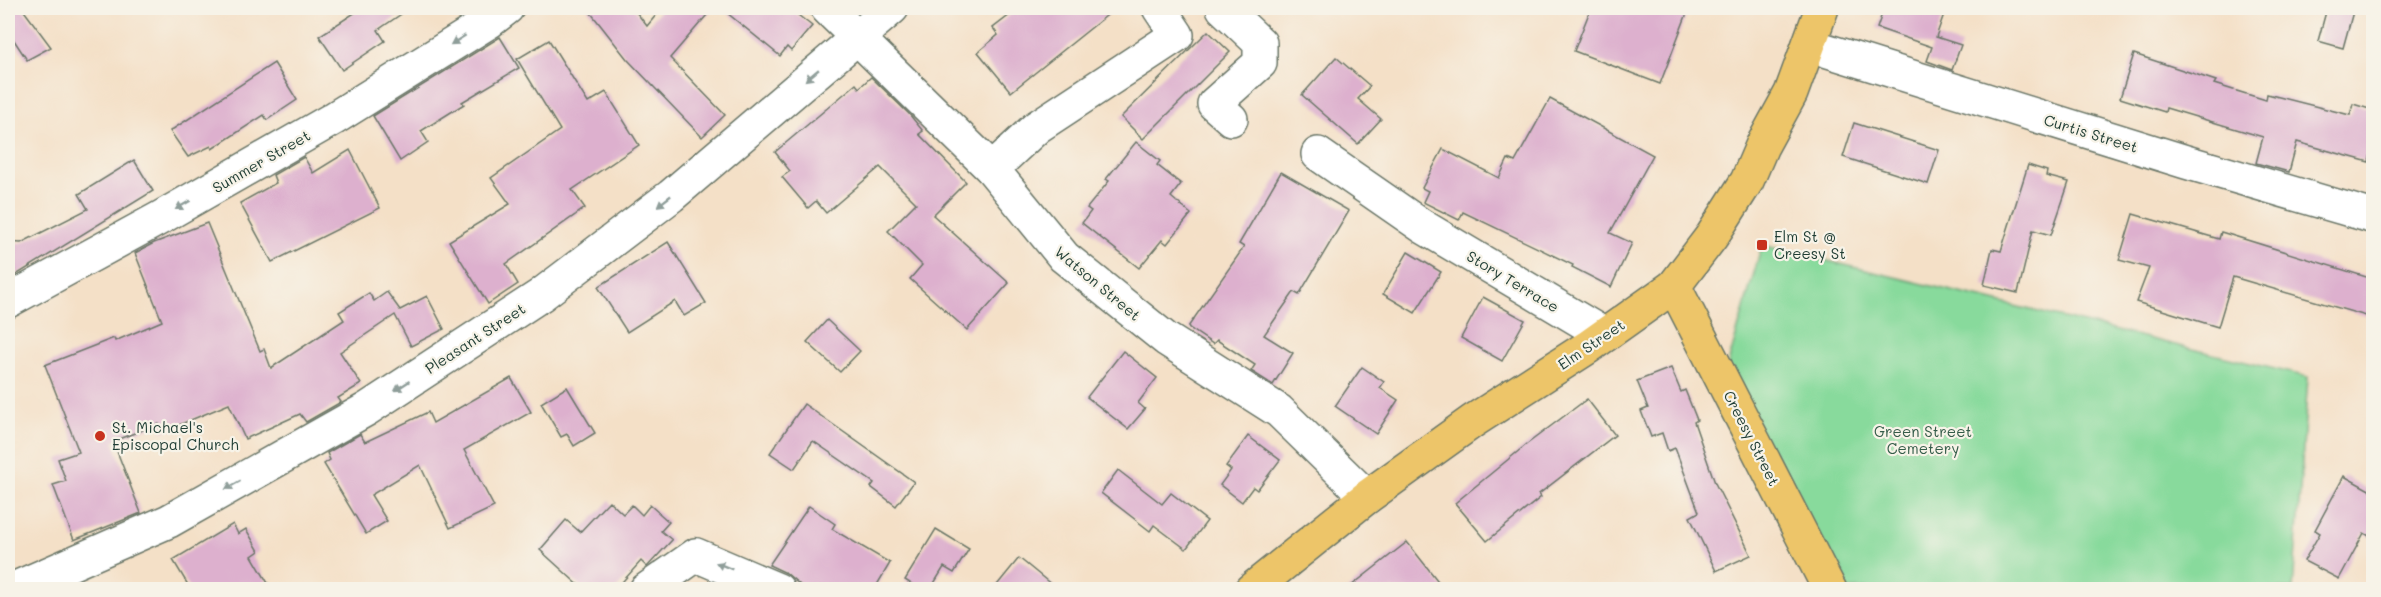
<svg xmlns="http://www.w3.org/2000/svg" width="2381" height="597" font-family="Mali,sans-serif">
<rect width="100%" height="100%" fill="#f7f3e8"/>
<filter id="ink" filterUnits="userSpaceOnUse"><feTurbulence type="fractalNoise" baseFrequency=".0167" numOctaves="2"/><feDisplacementMap in="SourceGraphic" scale="12" xChannelSelector="R" yChannelSelector="G"/><feConvolveMatrix kernelMatrix="1 2 1 2 8 2 1 2 1" color-interpolation-filters="sRGB"/></filter>
<filter id="wash" filterUnits="userSpaceOnUse"><feTurbulence type="fractalNoise" baseFrequency=".008" numOctaves="4" result="noise"/><feDisplacementMap in="SourceGraphic" scale="24" xChannelSelector="R" yChannelSelector="G"/><feGaussianBlur stdDeviation="1.35" result="paint"/><feColorMatrix in="noise" values="0 0 0 0 0 0 0 0 0 0 0 0 0 0 0 0 0 1.4 0 .05"/><feComposite in="paint" operator="in"/></filter>
<g filter="url(#wash)">
<rect width="100%" height="100%" fill="#f4e0c7"/>
<polygon fill="#88da9c" stroke="#548c68" stroke-width="1.5" points="1762,245 2308,377 2293,589 1831,589 1723,382"/>
<g id="blocks">
<g fill="#ddb0ce">
<polygon points="8,8 22,8 51,47 27,60 8,31"/>
<polygon points="362,8 410,8 378,30 385,41 342,70 319,36"/>
<polygon points="587,8 633,8 647,26 662,8 713,8 670,58 725,115 702,137 627,59"/>
<polygon points="721,8 789,8 812,26 791,51 787,47 780,56"/>
<polygon points="1019,8 1116,8 1011,92 978,52 998,35 993,28"/>
<polygon points="1591,8 1689,8 1660,84 1574,51"/>
<polygon points="1884,8 1946,8 1936,37 1961,45 1952,70 1927,61 1932,47 1877,28"/>
<polygon points="2327,8 2354,8 2343,48 2318,41"/>
<polygon points="1208,31 1230,52 1143,139 1121,117"/>
<polygon points="500,37 519,68 462,102 464,104 421,131 428,142 400,161 373,116"/>
<polygon points="549,40 588,103 606,92 639,145 572,190 585,208 506,264 518,284 488,304 449,241 510,204 491,178 560,130 517,59"/>
<polygon points="2134,54 2216,81 2214,84 2266,100 2267,94 2350,115 2353,104 2373,110 2373,145 2369,162 2297,142 2289,172 2256,163 2263,137 2166,108 2165,112 2120,98"/>
<polygon points="1336,57 1370,86 1358,99 1381,119 1358,144 1302,95"/>
<polygon points="274,63 297,100 267,120 264,115 212,149 211,146 188,157 170,131"/>
<polygon points="871,77 909,114 923,131 919,134 966,182 933,215 1009,283 967,330 910,279 922,265 888,231 916,203 880,167 826,213 816,201 808,208 782,177 790,171 775,152 856,84 859,88"/>
<polygon points="1550,99 1653,155 1610,233 1632,243 1611,287 1572,267 1573,265 1463,212 1459,220 1423,202 1428,191 1422,188 1443,149 1499,178 1508,159 1515,162"/>
<polygon points="1854,123 1939,150 1928,184 1843,157"/>
<polygon points="1136,142 1160,161 1157,165 1181,184 1171,197 1191,214 1167,244 1162,240 1139,268 1082,223 1091,211 1087,208 1109,181 1106,179"/>
<polygon points="350,150 380,208 272,262 240,203 276,183 273,175 304,157 313,173"/>
<polygon points="134,160 153,191 8,280 8,242 21,243 88,209 79,194"/>
<polygon points="2028,165 2047,171 2046,176 2069,182 2051,235 2033,230 2018,293 1984,285 1992,249 2001,251"/>
<polygon points="1281,172 1349,211 1299,295 1294,292 1264,335 1293,353 1273,385 1251,371 1255,365 1217,340 1213,344 1188,327 1244,247 1239,244"/>
<polygon points="2133,214 2219,239 2221,232 2373,279 2373,318 2233,277 2218,327 2136,302 2149,268 2119,260"/>
<polygon points="207,223 260,351 264,349 271,368 344,320 339,312 369,293 374,301 387,292 400,310 427,296 444,329 411,346 395,315 340,352 361,384 338,398 341,402 306,422 300,414 245,439 229,404 162,432 159,424 113,441 141,513 74,540 53,485 66,481 58,459 79,452 45,365 114,338 115,341 162,321 135,253 154,243"/>
<polygon points="668,242 706,303 684,316 675,301 627,332 598,287"/>
<polygon points="1408,252 1441,272 1415,313 1383,294"/>
<polygon points="1483,297 1525,320 1502,361 1461,338"/>
<polygon points="827,320 860,351 840,372 807,342"/>
<polygon points="1123,351 1157,378 1138,403 1145,409 1128,429 1087,397"/>
<polygon points="1362,367 1384,382 1380,388 1398,400 1376,434 1335,406"/>
<polygon points="1671,368 1681,392 1685,390 1697,420 1694,422 1715,483 1751,555 1716,571 1690,517 1699,512 1675,448 1668,451 1662,433 1651,437 1641,411 1648,408 1637,381"/>
<polygon points="511,378 531,412 464,450 494,507 450,528 420,465 371,495 387,521 366,534 324,464 330,460 327,453 360,434 365,442 428,412 433,423"/>
<polygon points="567,387 595,433 574,446 567,434 561,437 541,403"/>
<polygon points="1587,399 1615,435 1539,494 1541,497 1487,541 1455,503 1527,444"/>
<polygon points="804,404 914,482 896,506 871,487 874,483 813,441 794,469 770,453"/>
<polygon points="1248,436 1280,460 1257,490 1253,487 1242,502 1220,485 1231,470 1226,466"/>
<polygon points="1118,470 1162,504 1171,493 1207,521 1186,549 1154,525 1150,531 1101,493"/>
<polygon points="2344,476 2373,492 2373,538 2364,533 2339,579 2304,561 2320,533 2315,530"/>
<polygon points="609,501 623,514 632,505 642,515 650,505 669,522 661,531 672,540 647,567 641,561 615,590 584,590 540,550 566,520 580,532"/>
<polygon points="809,506 835,524 832,529 890,563 874,590 806,590 786,573 769,565"/>
<polygon points="233,524 238,534 246,529 259,551 252,556 272,590 191,590 173,560"/>
<polygon points="936,529 969,549 954,573 944,567 930,590 921,590 905,580"/>
<polygon points="1407,542 1445,590 1346,590"/>
<polygon points="1019,558 1058,590 993,590"/>
</g>
</g>
</g>
<g filter="url(#ink)">
<use href="#blocks" fill-opacity="0" stroke="#6a7667" stroke-width="1.5"/>
<g fill="none" stroke-linecap="round" stroke-linejoin="round">
<defs>
<g id="minor">
<polyline points="827,8 992,169 1064,257 1166,339 1279,411 1367,497"/>
<polyline points="1223,8 1260,43 1260,63 1214,104 1231,119"/>
<polyline points="1809,45 2186,162 2374,217"/>
<polyline points="1318,154 1422,226 1605,335"/>
<polyline points="992,169 1037,127 1177,35 1159,8"/>
<polyline points="8,301 160,218 333,119 490,21 507,8"/>
<polyline points="8,589 18,587 169,521 367,409 541,295 671,196 892,8"/>
<polyline points="646,590 696,555 778,590"/>
</g>
<g id="major">
<polyline points="1674,286 1830,590"/>
<polyline points="1251,590 1367,497 1473,421 1588,347 1674,286 1712,236 1747,181 1762,146 1791,93 1822,8"/>
</g>
</defs>
<use href="#minor" stroke="#6a7667" stroke-width="36"/>
<use href="#major" stroke="#6a7667" stroke-width="36"/>
<use href="#minor" stroke="#fff" stroke-width="33"/>
<use href="#major" stroke="#edc569" stroke-width="33"/>
</g>
<defs><path id="oneway-solid" d="M-6-.8H1V-3.2L6.5 0L1 3.2V.8H-6Z" transform="scale(1.5)"/></defs>
<g fill="#8f9e9a">
<use href="#oneway-solid" transform="translate(458 40) rotate(148)"/>
<use href="#oneway-solid" transform="translate(812 75) rotate(140)"/>
<use href="#oneway-solid" transform="translate(664 201) rotate(142)"/>
<use href="#oneway-solid" transform="translate(183 205) rotate(150)"/>
<use href="#oneway-solid" transform="translate(402 386) rotate(147)"/>
<use href="#oneway-solid" transform="translate(233 485) rotate(151)"/>
<use href="#oneway-solid" transform="translate(724 566) rotate(-158)"/>
</g>
</g>
<g fill="#c8321e" stroke="#f7f3e8" stroke-width="2">
<rect x="1756" y="239" width="12" height="12" rx="3"/>
<circle cx="100" cy="436" r="6"/>
</g>
<g text-anchor="middle" dominant-baseline="central" stroke-width="4.5" stroke-linejoin="round" paint-order="stroke">
<g font-size="15" fill="#1f3d34" stroke="#f7f3e8">
<text transform="translate(2091 133) rotate(17)">Curtis Street</text>
<text transform="translate(261 161) rotate(-30)">Summer Street</text>
<text transform="translate(1513 281) rotate(31)">Story Terrace</text>
<text transform="translate(1098 283) rotate(40)">Watson Street</text>
<text transform="translate(475 338) rotate(-33)">Pleasant Street</text>
<text transform="translate(1591 344) rotate(-34)">Elm Street</text>
<text transform="translate(1752 438) rotate(63)">Creesy Street</text>
</g>
<g font-size="15" fill="#1f3d34" stroke="#f7f3e8" text-anchor="start">
<text x="1774" y="236">Elm St @<tspan x="1774" dy="17">Creesy St</tspan></text>
<text x="112" y="427">St. Michael's<tspan x="112" dy="17">Episcopal Church</tspan></text>
</g>
<g font-size="15" fill="#345c49" stroke="#f7f3e8">
<text x="1923" y="431">Green Street<tspan x="1923" dy="17">Cemetery</tspan></text>
</g>
</g>
<rect width="2381" height="597" fill="none" stroke="#f7f3e8" stroke-width="30"/>
</svg>
